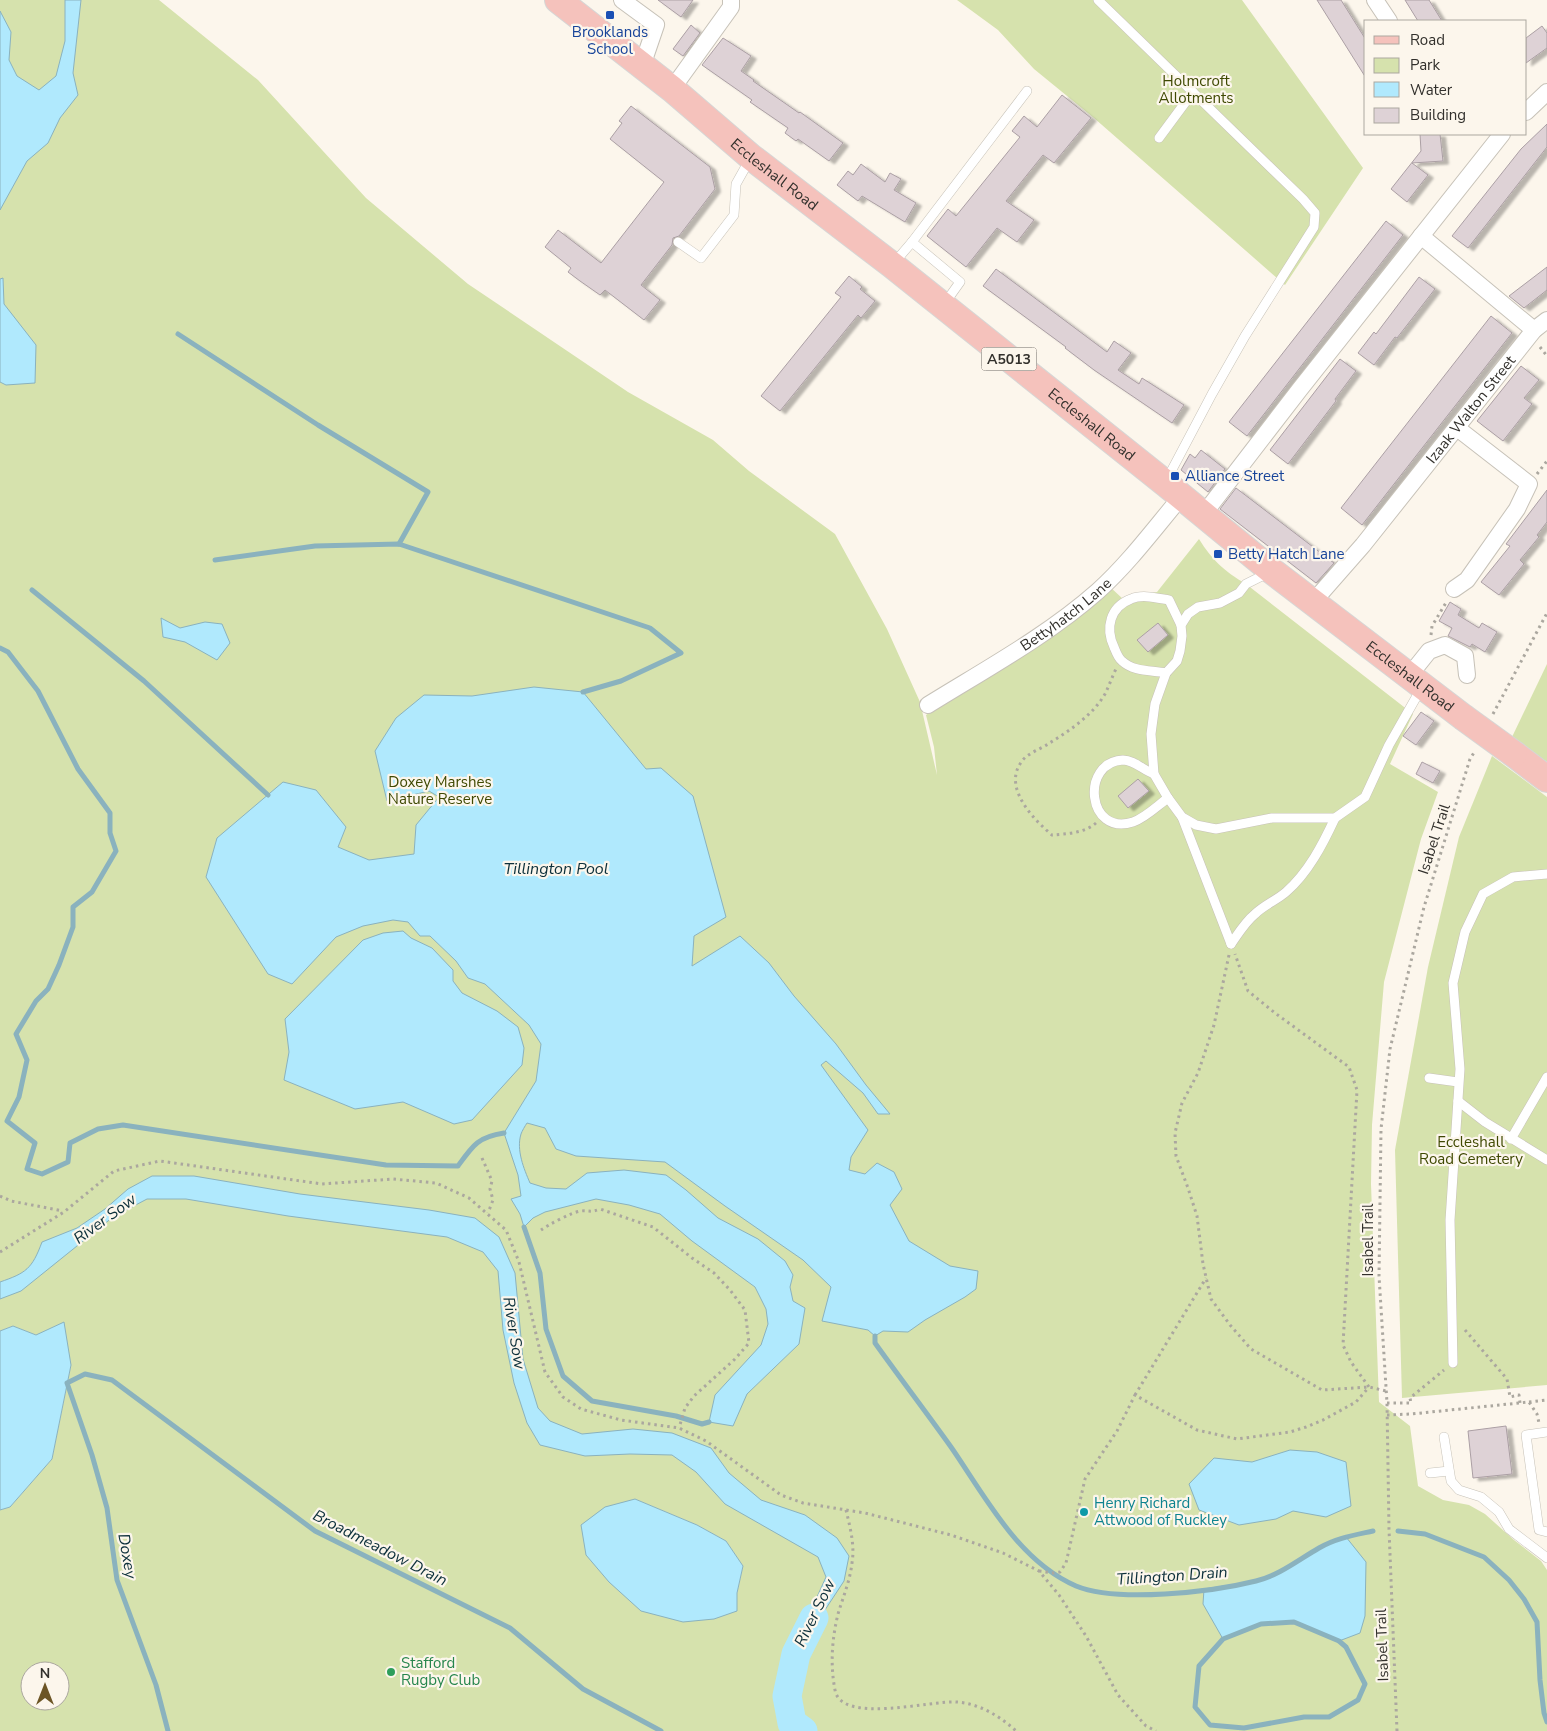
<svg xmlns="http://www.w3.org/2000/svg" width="1547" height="1731" font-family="'Nunito Sans',sans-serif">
<defs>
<filter id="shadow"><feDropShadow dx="5.5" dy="3" stdDeviation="1" flood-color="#0004"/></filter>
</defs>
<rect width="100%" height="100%" fill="#fcf6ec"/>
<g fill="#d6e2ad" fill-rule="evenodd">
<path d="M0,0H159L258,80L366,198L468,284L628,392L713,440L749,471L835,534L887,629L920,702L937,775L934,747L926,715L1054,631L1109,586L1123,599L1157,592L1199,539C1212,560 1224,571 1246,584L1413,714L1390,764L1438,792L1421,839L1384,982L1372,1125L1371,1184L1379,1402L1410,1426L1418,1486L1443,1500L1469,1505L1485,1514L1514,1540L1541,1561L1547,1570V1731H0V1510L10,1507L52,1459L71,1365L36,1335L13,1326L0,1331ZM635,1499L697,1525L726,1541L743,1566L737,1593V1610ZM30,1671H60V1701H30Z"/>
<polygon points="957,0 1242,0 1363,168 1285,285 1094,118 1034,69 998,30"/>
<polygon points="1547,664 1547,762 1512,737"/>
<polygon points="1492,756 1547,797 1547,1385 1402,1398 1395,1150 1428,967 1459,837"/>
</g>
<g fill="#b0e9fd" stroke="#8ab2be">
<polygon points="65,0 81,0 73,73 78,95 60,118 48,143 27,161 0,210 0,11 11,32 9,60 17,76 39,90 56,76 65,41"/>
<polygon points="3,278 4,304 36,345 35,383 6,385 0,382 0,279"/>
<polygon points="161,618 180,628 205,622 222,624 230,643 217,660 185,642 163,637"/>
<path d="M534,687L583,692L646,769L661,768L693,796L726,917L694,936L692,966L740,936L769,963L794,996L836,1044L866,1085L890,1114H878L863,1093L826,1061L821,1065L868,1130L851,1157L849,1170L865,1174L877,1163L894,1172L902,1189L890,1205L909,1241L950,1266L978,1271L976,1289L965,1297L925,1320L908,1332L883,1331L875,1336L868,1330L822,1321L831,1287L803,1260L725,1206L665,1162L576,1156L556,1149L545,1128L527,1123C525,1126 522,1131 521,1134C516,1150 524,1169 530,1183L546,1188L566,1189L587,1173L624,1170L666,1175L686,1190L718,1218L758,1239L785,1261L793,1275L790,1287L793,1301L805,1308L799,1344L747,1394L733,1426L709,1422L715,1395L761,1345L768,1324L766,1309L755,1287L692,1241L660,1214L629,1205L596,1199L545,1212L533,1218L524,1227L520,1214L511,1199L521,1196L518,1175L504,1133L536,1081L541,1044L529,1025L485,984L468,978L456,961L430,936H420L408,922L393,920L363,926L336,937L292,984L268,974L206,877L217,838L283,782L316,790L346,827L338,847L369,860L414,854L416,825L439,797L429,791L387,801L375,751L396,718L424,695L472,696Z"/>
<polygon points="403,931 411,938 432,948 453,970 453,981 462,993 497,1011 518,1027 524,1048 522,1065 472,1120 454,1124 403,1102 355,1109 284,1080 289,1052 285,1019 363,940 383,933"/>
<path d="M152,1176H194L300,1194L429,1210L475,1218L499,1237L515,1273L523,1359L538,1408L550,1421L582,1434L633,1429L672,1433L711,1448L729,1473L761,1500L805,1515L837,1538L849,1556L844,1581L796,1654L807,1619L826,1577L818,1557L725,1504L696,1472L672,1455L630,1454L585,1456L540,1445L527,1423L514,1383L503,1330L498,1271L483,1252L447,1237L288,1216L186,1199H147L113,1217L21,1291L0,1299V1282C26,1273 32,1269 42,1242L77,1228L105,1209L128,1189Z"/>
<polygon points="64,1322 71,1365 52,1459 10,1507 0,1510 0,1331 13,1326 36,1335"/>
<polygon points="1290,1450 1317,1452 1346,1462 1351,1506 1326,1517 1293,1511 1276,1519 1239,1525 1199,1510 1189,1484 1214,1458 1252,1462"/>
<polygon points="635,1499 697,1525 726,1541 743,1566 737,1593 737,1611 714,1619 683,1622 641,1611 609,1582 586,1555 581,1525 605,1507"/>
<polygon points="1346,1537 1366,1562 1365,1616 1360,1633 1339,1641 1294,1622 1261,1624 1223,1639 1203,1604 1204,1589 1257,1581 1279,1573 1320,1547"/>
</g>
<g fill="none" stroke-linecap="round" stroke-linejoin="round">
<g stroke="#8ab2be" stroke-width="5">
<polyline points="178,334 318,425 428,492 399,544"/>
<polyline points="215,560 315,546 399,544 650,628 681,653 621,681 583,692"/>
<polyline points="32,590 144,681 268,795"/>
<path d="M0,648L8,652L38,691L78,769L110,813V833L116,851L92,892L73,907V927L59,965L48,989L36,1001L16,1034L27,1060L19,1097L7,1121L35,1143L27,1169L42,1174L68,1162L70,1143L98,1129L123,1125L386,1165L458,1166C473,1145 478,1137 504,1133"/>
<polyline points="524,1227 540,1273 546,1329 563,1376 592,1401 676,1416 702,1424 709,1422"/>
<path d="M875,1336V1343C900,1378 926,1412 951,1447C985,1496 1018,1561 1076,1586C1117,1603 1212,1592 1256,1581C1280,1575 1298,1560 1319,1548C1336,1538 1355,1535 1373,1531"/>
<polyline points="1398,1531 1425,1534 1484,1557 1509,1580 1524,1599 1537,1622 1540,1680 1544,1713 1547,1722"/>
<polygon points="1294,1622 1339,1641 1346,1647 1365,1684 1358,1700 1329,1717 1304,1717 1244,1728 1210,1725 1195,1707 1199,1666 1223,1639 1261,1624"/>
<polyline points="168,1731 156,1685 117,1580 107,1508 92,1455 67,1383 85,1374 112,1380 315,1531 510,1628 583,1689 661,1731"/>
</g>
<polyline stroke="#b0e9fd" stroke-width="29" points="803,1731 792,1723 787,1696 796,1654 814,1618"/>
</g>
<g fill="#ded2d6" stroke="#ab9fa4" filter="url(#shadow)">
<polygon points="658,0 693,0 681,17"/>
<polygon points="1317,0 1341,0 1366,40 1366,78"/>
<polygon points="1405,0 1429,0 1442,21 1418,21"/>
<polygon points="691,25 700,33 683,56 673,49"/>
<polygon points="1542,26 1547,33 1547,48 1526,63 1526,38"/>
<polygon points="723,38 751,56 741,71 754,80 753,81 799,113 800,112 843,143 829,161 798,139 796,141 785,133 788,128 750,102 752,100 702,65"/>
<polygon points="1062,95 1091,118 1054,163 1043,155 1006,201 1034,220 1017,242 997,228 966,267 927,236 948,209 956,216 1020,137 1012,131 1024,116 1037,127"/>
<polygon points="631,106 710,167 715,189 679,236 673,238 672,245 641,285 660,300 644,320 605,290 600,295 580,281 568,272 571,268 545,247 558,230 601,263 664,182 610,139 622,123 619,121"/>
<polygon points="1547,124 1547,147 1468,248 1452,236 1521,149"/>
<polygon points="1420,134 1440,134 1443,161 1412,163 1428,175 1407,202 1391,189 1421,151"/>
<polygon points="861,164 885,182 890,173 901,179 894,190 916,203 905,222 862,196 858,201 837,185 848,171 853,175"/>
<polygon points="1386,221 1403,235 1247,436 1229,422"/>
<polygon points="1547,267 1547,290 1524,308 1509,296"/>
<polygon points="996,269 1107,352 1114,341 1131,353 1118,370 1139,384 1142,378 1184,405 1172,423 1094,370 1065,348 1066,347 983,286"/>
<polygon points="849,276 862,287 860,289 875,301 861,318 858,315 780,411 761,396 841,297 835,293"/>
<polygon points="1419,277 1435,289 1397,338 1395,337 1374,365 1358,353 1374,332 1376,334"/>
<polygon points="1491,316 1512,333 1362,525 1341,508"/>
<polygon points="1340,359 1356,371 1335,399 1336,401 1288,464 1270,450"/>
<polygon points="1521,366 1539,380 1524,398 1532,404 1503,441 1477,421"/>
<polygon points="1201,450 1225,469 1208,492 1181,470 1190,454 1195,458"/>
<polygon points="1236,488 1334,563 1316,583 1220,509"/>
<polygon points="1547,490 1547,522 1537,535 1539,537 1520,560 1524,564 1499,595 1481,582 1510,546 1506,544"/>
<polygon points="1450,602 1461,609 1458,615 1479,628 1482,623 1497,632 1485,652 1472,644 1470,647 1448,636 1452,628 1439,621"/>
<polygon points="1158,623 1168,635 1148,652 1137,640"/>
<polygon points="1421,712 1434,721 1416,745 1403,736"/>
<polygon points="1422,762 1440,771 1433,783 1416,774"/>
<polygon points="1138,779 1149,791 1128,808 1118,796"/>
<polygon points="1506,1426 1512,1474 1473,1478 1468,1431"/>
</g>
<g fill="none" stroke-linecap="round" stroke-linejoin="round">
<defs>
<g id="lane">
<polyline points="1098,0 1303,199 1315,213 1314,227 1245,336 1212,394 1166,481"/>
<polyline points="1159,138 1193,92"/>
<polyline points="678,242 701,258 734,215 736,184 750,159"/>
<polyline points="912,242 1027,91"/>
<polyline points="894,263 912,242 960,282 945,303"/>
<polyline points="1270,572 1246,584 1239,593 1220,603 1198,607 1188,614 1181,625 1182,636 1180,651 1177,661 1166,673 1155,704 1151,734 1154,774 1168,798 1182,817 1196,825 1216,829 1272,818 1335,818 1365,797 1389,745 1422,687"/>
<path d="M1166,673C1150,670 1134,672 1122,661C1118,658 1116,652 1114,647C1105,628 1110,607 1131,599C1142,594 1157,598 1169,600L1181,625"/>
<path d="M1154,774C1143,770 1134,760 1123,760C1080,762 1087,837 1133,822C1145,818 1157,806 1168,798"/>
<polyline points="1182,817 1231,944"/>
<path d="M1231,944C1238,934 1245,922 1255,914C1264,905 1277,900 1286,892C1308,873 1323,844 1335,818"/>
<polyline points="1429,1078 1458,1082"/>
<polyline points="1458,1101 1485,1122 1547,1160"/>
<polyline points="1511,1139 1547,1077"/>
<polyline points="1453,1363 1450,1220 1460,1069 1453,983 1465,932 1483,894 1513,877 1547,874"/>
<polyline points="1547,1432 1526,1435 1539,1530 1547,1532"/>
<polyline points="1444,1437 1451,1481 1459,1490 1481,1497 1499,1512 1509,1529 1547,1558"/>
<polyline points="1430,1473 1449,1471"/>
</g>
<g id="street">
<polyline points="622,0 656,25 642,66"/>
<polyline points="1375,0 1389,21"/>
<polyline points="672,89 731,7 731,0"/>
<polyline points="1526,112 1547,92"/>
<polyline points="1421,236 1534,330"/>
<polyline points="1203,515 1300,389 1502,134"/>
<polyline points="1454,589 1467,580 1517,509 1529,484 1457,428"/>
<path id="s1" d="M1313,602L1363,545L1534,330L1547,320"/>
<polyline points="1409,676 1429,651 1445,645 1465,656 1467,675"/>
<path id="s2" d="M928,705C986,669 1047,636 1098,591C1129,563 1154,529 1181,497"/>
</g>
<g id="primary">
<path id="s3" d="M558,0L672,89L751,157L892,265L1165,483L1272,571L1463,717"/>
<polyline points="1514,754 1547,779"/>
</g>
</defs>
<use href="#lane" stroke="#c7c2b8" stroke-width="10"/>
<use href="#street" stroke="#c7c2b8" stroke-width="18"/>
<use href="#primary" stroke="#d6d6d5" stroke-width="28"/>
<g stroke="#aba79f" stroke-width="3" stroke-dasharray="2.5 4" stroke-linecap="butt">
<polyline points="1540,347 1547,356"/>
<polyline points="1537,474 1547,461"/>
<polyline points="1431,635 1432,626 1447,601"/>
<polyline points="1493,714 1547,613"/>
<path d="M1096,823C1085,833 1066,834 1052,835C1034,820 1004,789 1020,764C1025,754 1039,750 1048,744C1069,731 1092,716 1105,694C1109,686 1112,677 1116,669"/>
<polyline points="1229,955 1214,1025 1198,1073 1182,1103 1175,1133 1176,1156 1188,1188 1197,1216 1203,1264 1211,1299 1230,1325 1251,1349 1322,1390 1369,1387 1386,1391"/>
<polyline points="482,1158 492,1181 490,1189 493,1200 488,1213"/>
<polyline points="0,1196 11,1201 63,1211"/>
<path d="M541,1230C548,1225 572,1212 581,1211C589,1210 590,1213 600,1209L653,1227L692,1258L714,1273L730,1290L745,1310L749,1343L735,1359L694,1396L685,1408L679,1428"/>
<polyline points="0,1252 64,1212 114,1171 160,1161 322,1184 393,1179 436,1183 469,1198 506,1230 519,1262 545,1372 563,1397 581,1409 621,1420 679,1428 706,1441 781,1495 803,1503 865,1513 951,1535 1003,1553 1039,1571 1059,1595 1086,1636 1118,1695 1146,1726 1156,1731"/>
<polyline points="1465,1330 1507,1379 1510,1397 1519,1395 1520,1403"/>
<polyline points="1135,1395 1206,1278"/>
<polyline points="1529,1402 1547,1400"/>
<polyline points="1387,1403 1411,1403 1410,1398 1444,1370"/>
<polyline points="1387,1415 1411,1414 1529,1402 1537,1414 1539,1423"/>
<path d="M846,1510C850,1527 855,1545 852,1563C850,1581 843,1597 838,1614C832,1639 830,1664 835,1690C841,1725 932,1700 956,1702C978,1703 1000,1716 1016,1731"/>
<polyline points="1039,1571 1053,1573 1060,1572 1066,1563 1085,1479 1117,1431 1135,1395 1197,1430 1237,1439 1290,1432 1306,1427 1323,1420 1356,1402 1369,1387 1351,1362 1343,1345 1357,1090 1349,1067 1275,1013 1248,991 1235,954"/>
<polyline points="1397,1731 1389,1529 1387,1403 1379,1276 1381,1129 1390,1049 1424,907 1470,759 1475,751"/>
</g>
<use href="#lane" stroke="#fff" stroke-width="9"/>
<use href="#street" stroke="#fff" stroke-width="16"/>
<use href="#primary" stroke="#f5c2bc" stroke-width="26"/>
<defs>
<polyline id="primary-bridge" points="1463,717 1514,754"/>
</defs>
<use href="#primary-bridge" stroke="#d6d6d5" stroke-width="28" stroke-linecap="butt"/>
<use href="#primary-bridge" stroke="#f5c2bc" stroke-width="26"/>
</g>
<g fill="#1a4fb4" stroke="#fcf6ec" stroke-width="2">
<rect x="605" y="10" width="10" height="10" rx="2.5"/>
<rect x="1170" y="471" width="10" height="10" rx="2.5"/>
<rect x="1213" y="549" width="10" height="10" rx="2.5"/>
</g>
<circle fill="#0f9aa8" stroke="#fcf6ec" stroke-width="2" cx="1084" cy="1512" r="5"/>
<circle fill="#2e9e5b" stroke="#fcf6ec" stroke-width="2" cx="391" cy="1672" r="5"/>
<g text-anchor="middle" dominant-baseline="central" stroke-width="4.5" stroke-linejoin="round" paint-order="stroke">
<rect fill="#fcf6ec" stroke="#6f6b66" stroke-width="1" x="981.5" y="347.5" width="55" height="23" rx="4"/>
<g font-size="14" font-weight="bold" fill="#32302c">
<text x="1009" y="359">A5013</text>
</g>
<g font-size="15" fill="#164399" stroke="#fcf6ec" text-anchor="start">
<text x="610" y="32" text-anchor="middle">Brooklands<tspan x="610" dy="17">School</tspan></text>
<text x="1185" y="476">Alliance Street</text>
<text x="1228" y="554">Betty Hatch Lane</text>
</g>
<g font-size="15" fill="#3f4902" stroke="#fcf6ec">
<text x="1196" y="81">Holmcroft<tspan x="1196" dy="17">Allotments</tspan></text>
<text x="440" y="782">Doxey Marshes<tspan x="440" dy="17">Nature Reserve</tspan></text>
<text x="1471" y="1142">Eccleshall<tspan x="1471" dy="17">Road Cemetery</tspan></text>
</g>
<g font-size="15" fill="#32302c" stroke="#fcf6ec">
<text stroke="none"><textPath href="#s3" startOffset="278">Eccleshall Road</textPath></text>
<text stroke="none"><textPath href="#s1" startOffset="249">Izaak Walton Street</textPath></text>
<text stroke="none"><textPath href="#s3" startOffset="682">Eccleshall Road</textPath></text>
<text stroke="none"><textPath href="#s2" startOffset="165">Bettyhatch Lane</textPath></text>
<text stroke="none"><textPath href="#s3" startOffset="1088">Eccleshall Road</textPath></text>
<text transform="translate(1434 839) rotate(-72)">Isabel Trail</text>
<text transform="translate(1368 1240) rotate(-90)">Isabel Trail</text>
<text transform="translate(1382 1645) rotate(-92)">Isabel Trail</text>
</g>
<g font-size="15" fill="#0d838f" stroke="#fcf6ec" text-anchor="start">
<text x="1094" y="1503">Henry Richard<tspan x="1094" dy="17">Attwood of Ruckley</tspan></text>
</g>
<g font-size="15" fill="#27864d" stroke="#fcf6ec" text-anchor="start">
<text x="401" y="1663">Stafford<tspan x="401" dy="17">Rugby Club</tspan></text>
</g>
<g font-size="16" font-style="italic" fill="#0d303b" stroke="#fcf6ec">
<text x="556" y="869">Tillington Pool</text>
<text transform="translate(105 1219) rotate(-36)">River Sow</text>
<text transform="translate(514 1333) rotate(81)">River Sow</text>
<text transform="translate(380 1548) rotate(27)">Broadmeadow Drain</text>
<text transform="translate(127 1556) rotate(80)">Doxey</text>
<text transform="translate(1172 1576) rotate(-4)">Tillington Drain</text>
<text transform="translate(815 1613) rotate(-64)">River Sow</text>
</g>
</g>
<rect x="1364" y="20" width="162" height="115" fill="#fcf6ec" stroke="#aba79f"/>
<rect x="1374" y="36" width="25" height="8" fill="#f5c2bc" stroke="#aba79f"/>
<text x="1410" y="45" font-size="15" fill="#32302c">Road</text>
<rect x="1374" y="58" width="25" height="15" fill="#d6e2ad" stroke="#aba79f"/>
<text x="1410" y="70" font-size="15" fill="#32302c">Park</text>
<rect x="1374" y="82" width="25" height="15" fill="#b0e9fd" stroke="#aba79f"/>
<text x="1410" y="95" font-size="15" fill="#32302c">Water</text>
<rect x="1374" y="108" width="25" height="15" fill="#ded2d6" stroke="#aba79f"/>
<text x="1410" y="120" font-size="15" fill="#32302c">Building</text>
<g transform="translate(45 1686)"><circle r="24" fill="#fcf6ec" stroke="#aba79f"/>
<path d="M0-4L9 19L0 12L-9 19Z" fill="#6c5525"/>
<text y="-8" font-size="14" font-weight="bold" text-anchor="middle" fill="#32302c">N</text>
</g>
</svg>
